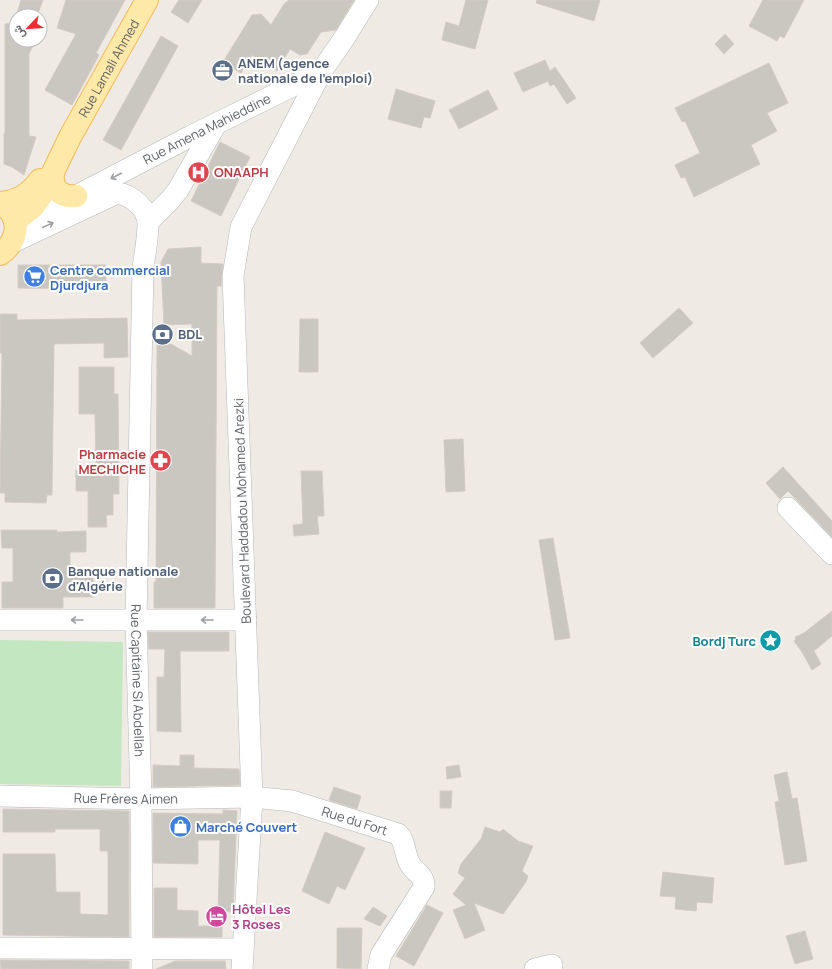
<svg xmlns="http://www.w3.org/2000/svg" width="832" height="969" font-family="Manrope,Vazirmatn,sans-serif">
<rect width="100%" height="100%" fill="#efebe4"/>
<polygon fill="#c3e7c0" points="0,640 123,642 121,786 0,784"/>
<g fill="#cac6c0" stroke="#d4ccc2">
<polygon points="21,0 43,0 37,16 17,13"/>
<polygon points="66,0 125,0 96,53 99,55 72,105 45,90 76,34 57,28"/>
<polygon points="179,0 202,0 188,23 171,12"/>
<polygon points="289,0 354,0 336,30 321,32 307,54 300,55 290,49 277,71 252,55 241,73 223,62 252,15 261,14 271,25 284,4"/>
<polygon points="466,0 488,0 475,49 442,40 446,22 459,26"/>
<polygon points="537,0 600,0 594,21 536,3"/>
<polygon points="763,0 804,0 784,38 780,36 777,41 749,26"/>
<polygon points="16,23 16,40 32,40 33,46 29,54 29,136 36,137 24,175 12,167 4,164 4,133 5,134 5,24"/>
<polygon points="725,34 734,44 724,54 715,44"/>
<polygon points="161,36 178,46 121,150 103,140"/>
<polygon points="545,60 550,71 555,67 576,98 567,104 554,84 550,86 548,81 523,92 514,73"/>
<polygon points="769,63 788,103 767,113 777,131 751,145 760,164 694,197 685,177 681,178 675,165 700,153 685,121 682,122 675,108"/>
<polygon points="396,89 435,101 430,118 424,117 421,128 388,119"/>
<polygon points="488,90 498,109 459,129 449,110"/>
<polygon points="220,142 250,157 221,216 191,201"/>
<polygon points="201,247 201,263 223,264 221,286 217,286 215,608 154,608 154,582 156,582 157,344 171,344 192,356 192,324 164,325 161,262 168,249"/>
<polygon points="18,265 106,265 106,289 18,288"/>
<polygon points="679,308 693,323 653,358 640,343"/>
<polygon points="0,314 17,314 17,320 127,318 128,357 104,358 104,343 54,344 52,495 47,495 46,503 5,502 5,493 0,493 2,353 0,353"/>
<polygon points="300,319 318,319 318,372 299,372"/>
<polygon points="79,367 114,367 114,394 118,394 119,494 113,494 113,515 106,515 107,527 88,527 88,491 76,491 76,470 96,470 95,414 79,414"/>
<polygon points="463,439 465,491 446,492 444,440"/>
<polygon points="783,467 832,521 832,537 788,491 780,499 766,483"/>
<polygon points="301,471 322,471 324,516 317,516 319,534 294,536 293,525 303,524"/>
<polygon points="1,530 57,530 57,532 86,531 86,552 70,552 70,574 93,574 93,597 63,597 63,608 2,608 2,582 13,582 13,548 2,548"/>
<polygon points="553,538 570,638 555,640 539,540"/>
<polygon points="832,611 832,636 814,651 821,664 812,670 802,652 794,641 796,639 795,637 804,633"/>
<polygon points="148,632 229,632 229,651 180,651 181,732 157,731 157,677 164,677 165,649 149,649"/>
<polygon points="180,755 194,755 194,768 239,769 240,785 153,787 153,765 180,766"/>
<polygon points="459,765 461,777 447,779 446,767"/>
<polygon points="787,772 792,799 797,798 807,861 785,865 775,802 779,801 774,775"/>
<polygon points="334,787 361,796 357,809 329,800"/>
<polygon points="440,791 452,791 451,808 440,808"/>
<polygon points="3,809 129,811 129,937 3,935 3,854 55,854 56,892 80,892 80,914 108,915 108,851 100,851 100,829 55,829 55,832 3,832"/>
<polygon points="223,810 237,811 233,912 218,911 220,840 198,840 198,864 153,863 153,813 223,814"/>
<polygon points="485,827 500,832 503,829 518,841 533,846 522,871 528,876 526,882 503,914 474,903 485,930 465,939 453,910 466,905 453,894 465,878 458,873 461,864 481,839"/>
<polygon points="325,832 365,848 345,890 337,886 329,904 302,891"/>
<polygon points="663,872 714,878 712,903 697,902 696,911 675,909 676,897 660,896"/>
<polygon points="154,888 177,888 177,910 198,911 198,926 222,926 222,937 154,937"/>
<polygon points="427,905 443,913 414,966 396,956"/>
<polygon points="373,907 387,916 380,926 364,919"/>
<polygon points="337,928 362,928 361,969 337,968"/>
<polygon points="805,931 813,959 795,964 786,936"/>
<polygon points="0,960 129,961 129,969 1,969"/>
<polygon points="175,961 225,961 226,969 156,969"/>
</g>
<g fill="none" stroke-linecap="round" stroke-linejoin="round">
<defs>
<g id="minor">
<polyline points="148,222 170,200 178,190 216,124"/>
<path id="s1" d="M17,223L76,196L191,136L321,72L345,37L368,0"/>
<path id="s2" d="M13,242L117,193C131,195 148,208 148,224C148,238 145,253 143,268L136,620L141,799L142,969"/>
<polyline points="788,508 832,554"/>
<polyline points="0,620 246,620"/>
<path id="s3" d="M0,796L141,799L252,797L292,801L398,834C406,842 404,854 410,864C415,873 425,875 424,887L381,955L378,969"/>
<polyline points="0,948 243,949"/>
<polyline points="242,969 252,797 233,276 241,227 321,72"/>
<polyline points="535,969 552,965"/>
</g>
<g id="major">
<path d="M53,173C51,188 60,198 76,196"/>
<path d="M1,203C18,201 29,195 40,180"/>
<path id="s4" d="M15,221L33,207L43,193L70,137L147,0"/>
<path d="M0,254C16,244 22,222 7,208"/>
</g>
</defs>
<use href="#minor" stroke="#b4b7bb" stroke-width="22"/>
<use href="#major" stroke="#f4ba58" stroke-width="24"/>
<use href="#minor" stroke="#fff" stroke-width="21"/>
<use href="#major" stroke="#ffe9a9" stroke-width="22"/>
</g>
<defs><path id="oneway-shaft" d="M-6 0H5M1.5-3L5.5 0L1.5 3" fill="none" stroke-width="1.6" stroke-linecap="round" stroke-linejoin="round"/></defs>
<g stroke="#9da0a3">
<use href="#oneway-shaft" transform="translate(116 176) rotate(153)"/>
<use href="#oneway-shaft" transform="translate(48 225) rotate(-25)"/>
<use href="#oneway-shaft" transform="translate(77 620) rotate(180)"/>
<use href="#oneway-shaft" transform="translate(207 620) rotate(180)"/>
</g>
<defs>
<symbol id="office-disc" viewBox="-11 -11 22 22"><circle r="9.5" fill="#5c6f8a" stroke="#fff"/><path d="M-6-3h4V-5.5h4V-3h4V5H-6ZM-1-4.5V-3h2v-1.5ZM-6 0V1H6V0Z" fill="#fff"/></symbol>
<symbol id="hospital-disc" viewBox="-11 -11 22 22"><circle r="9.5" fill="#e0444e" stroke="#fff"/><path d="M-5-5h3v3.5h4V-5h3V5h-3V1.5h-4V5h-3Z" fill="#fff"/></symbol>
<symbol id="supermarket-disc" viewBox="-11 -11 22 22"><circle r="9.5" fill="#3f7fe0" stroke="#fff"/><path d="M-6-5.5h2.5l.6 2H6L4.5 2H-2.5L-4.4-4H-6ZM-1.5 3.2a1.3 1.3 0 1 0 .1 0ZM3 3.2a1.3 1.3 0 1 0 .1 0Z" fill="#fff"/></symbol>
<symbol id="bank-disc" viewBox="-11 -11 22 22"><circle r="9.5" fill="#5c6f8a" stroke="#fff"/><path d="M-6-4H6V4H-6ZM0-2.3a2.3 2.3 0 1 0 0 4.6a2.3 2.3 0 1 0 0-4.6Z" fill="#fff"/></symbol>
<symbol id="pharmacy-disc" viewBox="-11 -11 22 22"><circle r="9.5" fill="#e0444e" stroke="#fff"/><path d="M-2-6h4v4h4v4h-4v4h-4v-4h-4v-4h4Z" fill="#fff"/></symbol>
<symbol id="sight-disc" viewBox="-11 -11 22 22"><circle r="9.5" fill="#0f9aa8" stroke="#fff"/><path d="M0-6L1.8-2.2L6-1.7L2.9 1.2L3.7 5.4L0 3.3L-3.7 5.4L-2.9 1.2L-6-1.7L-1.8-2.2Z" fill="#fff"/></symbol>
<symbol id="shop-disc" viewBox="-11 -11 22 22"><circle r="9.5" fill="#3f7fe0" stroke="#fff"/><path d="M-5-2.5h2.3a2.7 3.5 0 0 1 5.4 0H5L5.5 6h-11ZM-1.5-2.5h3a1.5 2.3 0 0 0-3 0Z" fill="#fff"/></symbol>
<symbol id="hotel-disc" viewBox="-11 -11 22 22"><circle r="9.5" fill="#d1479c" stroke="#fff"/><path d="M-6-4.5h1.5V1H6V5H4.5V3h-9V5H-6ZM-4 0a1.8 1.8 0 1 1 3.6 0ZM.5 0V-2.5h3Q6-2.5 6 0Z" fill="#fff"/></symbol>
</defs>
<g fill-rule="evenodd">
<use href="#office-disc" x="210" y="58" width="25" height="25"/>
<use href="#hospital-disc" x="186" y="160" width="25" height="25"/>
<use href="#supermarket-disc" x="22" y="264" width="25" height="25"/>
<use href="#bank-disc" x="150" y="322" width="25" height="25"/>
<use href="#pharmacy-disc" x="148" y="448" width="25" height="25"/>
<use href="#bank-disc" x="40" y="566" width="25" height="25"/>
<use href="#sight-disc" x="758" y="628" width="25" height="25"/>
<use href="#shop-disc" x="168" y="814" width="25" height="25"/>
<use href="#hotel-disc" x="204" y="904" width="25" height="25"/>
</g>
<g text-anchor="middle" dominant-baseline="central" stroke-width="4" stroke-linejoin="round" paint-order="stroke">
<g font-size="13" font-weight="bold" fill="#4e5e75" stroke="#fff" text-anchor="start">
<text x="238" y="63">ANEM (agence<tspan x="238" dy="15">nationale de l'emploi)</tspan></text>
<text x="178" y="334">BDL</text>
<text x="68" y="571">Banque nationale<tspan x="68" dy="15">d'Algérie</tspan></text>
</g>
<g font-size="13" fill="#5c6165" stroke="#fff">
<text stroke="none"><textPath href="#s4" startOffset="181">Rue Lamali Ahmed</textPath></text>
<text stroke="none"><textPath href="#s1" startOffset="212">Rue Amena Mahieddine</textPath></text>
<text transform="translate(242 511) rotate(-92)">Boulevard Haddadou Mohamed Arezki</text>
<text stroke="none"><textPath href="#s2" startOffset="619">Rue Capitaine Si Abdellah</textPath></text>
<text stroke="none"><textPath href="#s3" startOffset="126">Rue Frères Aimen</textPath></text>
<text stroke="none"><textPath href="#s3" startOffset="358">Rue du Fort</textPath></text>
</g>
<g font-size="13" font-weight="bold" fill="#be3a42" stroke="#fff" text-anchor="start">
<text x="214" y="172">ONAAPH</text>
<text x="146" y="454" text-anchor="end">Pharmacie<tspan x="146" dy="15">MECHICHE</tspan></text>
</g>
<g font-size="13" font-weight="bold" fill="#366cbe" stroke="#fff" text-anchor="start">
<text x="50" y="270">Centre commercial<tspan x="50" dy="15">Djurdjura</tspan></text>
<text x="196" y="827">Marché Couvert</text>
</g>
<g font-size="13" font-weight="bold" fill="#0d838f" stroke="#fff" text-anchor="end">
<text x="756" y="641">Bordj Turc</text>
</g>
<g font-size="13" font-weight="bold" fill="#b23c85" stroke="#fff" text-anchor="start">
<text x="232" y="909">Hôtel Les<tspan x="232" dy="15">3 Roses</tspan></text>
</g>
</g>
<g transform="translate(28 28) rotate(245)"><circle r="19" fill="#ffffff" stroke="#bec0c1"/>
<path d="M0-3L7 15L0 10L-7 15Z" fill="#ec2d2f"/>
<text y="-6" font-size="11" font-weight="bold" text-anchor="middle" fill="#5c6165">ش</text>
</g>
</svg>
